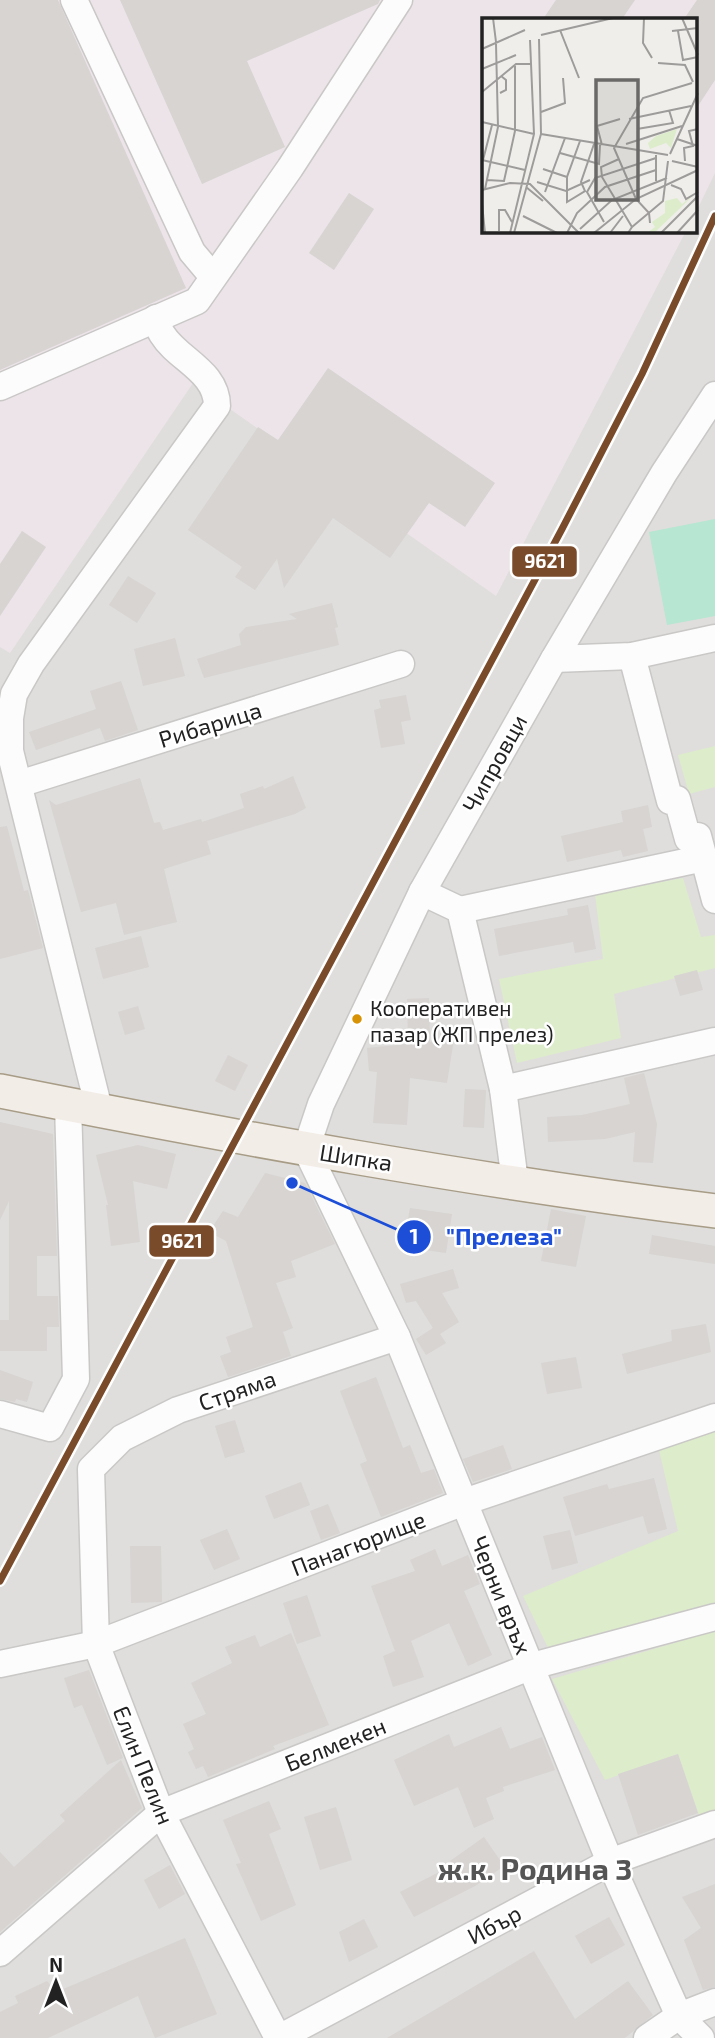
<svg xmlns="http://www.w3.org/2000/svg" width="715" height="2038" font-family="'Exo 2',sans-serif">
<rect width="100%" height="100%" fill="#f0eeeb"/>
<path fill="#dfdedc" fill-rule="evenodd" d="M0,0H715V2038H0ZM484,19H696V231H484Z"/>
<polygon fill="#ede4e9" points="0,0 715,0 715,173 696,212 696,19 484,19 484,231 686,231 496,596 193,383 10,653 0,647"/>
<g fill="#ddeccb">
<polygon points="715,746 715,787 689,794 678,755"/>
<polygon points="683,878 701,937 715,935 715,968 614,994 621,1038 517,1063 499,979 603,959 595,894"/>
<polygon points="715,1430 715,1603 550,1652 523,1596 678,1531 659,1450"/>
<polygon points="715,1631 715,1817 701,1821 678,1754 605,1780 552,1679"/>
</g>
<polygon fill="#b7e6d2" points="715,519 715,616 667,625 649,532"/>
<g fill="#d7d4d2">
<polygon points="0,0 58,0 186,288 0,370"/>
<polygon points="120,0 380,0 378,4 247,61 285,147 202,184"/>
<polygon points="556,0 635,0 622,19 543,19"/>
<polygon points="697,0 715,0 715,80 696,109 696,19 684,19"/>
<polygon points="349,193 374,209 334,270 309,253"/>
<polygon points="328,368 495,483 465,527 429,503 390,558 333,518 284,588 277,559 255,590 235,577 242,567 188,530 258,427 278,440"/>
<polygon points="22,531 46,547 0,616 0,564"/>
<polygon points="128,576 156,593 137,623 109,605"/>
<polygon points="332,603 338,627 335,628 339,645 204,678 197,659 241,645 239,634 246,627 297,619 289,614"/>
<polygon points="175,638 185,676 143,686 134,649"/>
<polygon points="121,681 138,730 105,741 100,728 36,750 29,732 96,709 90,691"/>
<polygon points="406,695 411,720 401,722 405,744 381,748 374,710 381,708 379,700"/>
<polygon points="293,776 306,808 295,814 207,841 211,854 164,869 177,922 124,935 116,903 81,912 49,800 56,805 140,778 154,823 160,822 163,830 201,819 202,822 244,808 240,794 263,786 264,789"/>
<polygon points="648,805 652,827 643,829 648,851 623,857 621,850 567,862 561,836 623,822 621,811"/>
<polygon points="7,826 24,891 28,890 43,948 0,959 0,827"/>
<polygon points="588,905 596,949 575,953 573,942 499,956 494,929 568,915 567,909"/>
<polygon points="141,936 149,967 103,979 95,948"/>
<polygon points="697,970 703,990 680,996 674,976"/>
<polygon points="429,998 430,1042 454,1039 447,1083 410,1078 407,1125 373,1123 377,1072 369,1071 367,1048 408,1044 407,999"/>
<polygon points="138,1006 145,1029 125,1035 118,1012"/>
<polygon points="228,1055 248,1065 235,1091 215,1081"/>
<polygon points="644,1073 657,1124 653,1163 633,1162 635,1132 605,1139 548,1142 547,1117 582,1115 630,1104 624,1078"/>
<polygon points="465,1089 486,1090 484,1128 463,1127"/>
<polygon points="0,1122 53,1134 57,1256 37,1256 37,1296 58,1296 59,1327 47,1327 47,1351 0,1351 0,1320 9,1320 9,1201 0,1220"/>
<polygon points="138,1145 176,1154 167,1189 133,1181 140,1242 111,1246 106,1205 108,1205 96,1155"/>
<polygon points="265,1173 305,1183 335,1244 291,1261 296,1277 276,1283 293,1328 283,1332 291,1356 228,1377 220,1356 231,1352 226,1337 253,1327 226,1241 209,1232 223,1211 238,1217"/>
<polygon points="410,1208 452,1214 446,1253 403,1247"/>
<polygon points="551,1209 586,1216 576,1267 541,1261"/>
<polygon points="652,1235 715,1246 715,1264 649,1254"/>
<polygon points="453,1269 459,1288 442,1293 459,1322 440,1334 446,1343 426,1355 416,1339 433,1328 416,1301 406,1303 400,1284"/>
<polygon points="706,1324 711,1352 627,1374 622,1354 672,1341 671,1330"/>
<polygon points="576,1357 582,1388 547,1394 541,1363"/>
<polygon points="0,1370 33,1382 27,1402 16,1399 15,1402 0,1399"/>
<polygon points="376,1377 403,1448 410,1445 421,1473 434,1469 443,1493 381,1517 360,1464 367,1461 340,1391"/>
<polygon points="235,1420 245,1452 225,1458 215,1426"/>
<polygon points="503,1445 512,1469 473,1482 463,1459"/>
<polygon points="654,1478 667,1529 648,1534 643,1516 575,1536 563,1497 607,1484 609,1489"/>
<polygon points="301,1482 310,1505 274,1519 265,1496"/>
<polygon points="328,1504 340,1533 321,1540 310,1511"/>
<polygon points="227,1529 240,1559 214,1570 200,1540"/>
<polygon points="570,1530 578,1563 552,1570 543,1536"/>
<polygon points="130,1546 161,1546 162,1602 131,1603"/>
<polygon points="435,1549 442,1566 468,1555 480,1584 464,1591 492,1655 468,1666 449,1623 411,1641 424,1677 393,1687 383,1656 395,1651 371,1586 415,1571 410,1560"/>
<polygon points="307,1595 321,1636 297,1644 283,1603"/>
<polygon points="291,1633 329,1725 273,1746 275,1749 208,1777 203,1766 196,1769 188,1752 194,1749 183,1724 206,1714 191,1683 232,1663 225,1647 255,1635 260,1647"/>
<polygon points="89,1670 123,1758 107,1765 82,1705 74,1708 64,1678"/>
<polygon points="501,1727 510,1749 542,1737 555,1770 503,1787 504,1791 486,1798 494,1819 474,1828 458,1787 414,1806 394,1760 449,1734 454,1747"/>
<polygon points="678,1754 698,1813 638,1835 618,1774"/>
<polygon points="121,1760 142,1808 0,1932 0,1852 14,1867 65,1821 60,1815"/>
<polygon points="269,1801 281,1829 269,1834 296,1905 261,1921 236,1864 241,1863 223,1820"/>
<polygon points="336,1807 352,1860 320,1870 304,1817"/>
<polygon points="484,1837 504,1866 475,1886 414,1917 400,1892 453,1865 450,1861"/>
<polygon points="170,1865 185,1894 159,1909 144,1880"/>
<polygon points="715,1884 715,1987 703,1990 684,1940 701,1928 682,1897"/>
<polygon points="609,1917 625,1945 591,1964 575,1936"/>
<polygon points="364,1919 378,1947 349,1962 339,1932"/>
<polygon points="185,1938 217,2014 155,2038 138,1996 48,2038 0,2038 0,2012 18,2003 15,1996 47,1981 56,1992"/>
<polygon points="534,1951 575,2019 628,1981 653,2015 625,2038 387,2038"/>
</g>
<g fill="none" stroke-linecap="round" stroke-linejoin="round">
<defs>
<g id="minor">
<polyline points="74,0 192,252 213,277"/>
<polyline points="0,387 197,301 290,168 399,0"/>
<polyline points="632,656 670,801 677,799 688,839 698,836 715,900"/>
<polyline points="554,659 632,656 715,638"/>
<polyline points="19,784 401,664"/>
<polyline points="422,892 460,910 503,1089 515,1182"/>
<polyline points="460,910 704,858"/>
<polyline points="503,1089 715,1041"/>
<path d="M99,1109L10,751V718L14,694L31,664L217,406C217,371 178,360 162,334C159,329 158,323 156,318"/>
<polyline points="0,1414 50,1428 76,1379 68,1104"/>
<polyline points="0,1664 96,1644 464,1502 715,1417"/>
<polyline points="0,1953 161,1813 532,1666 715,1617"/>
<polyline points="278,2038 161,1813 96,1644 91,1469 122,1438 178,1410 397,1337"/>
<polyline points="279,2038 610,1862 715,1824"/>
<polyline points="647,2038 679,2016 715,2002"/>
<polyline points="701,2038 679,2016 610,1862 397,1337 306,1149 321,1104 422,892 554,659 664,473 715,395"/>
</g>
<path id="major" d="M0,1091C237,1138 475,1181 715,1211"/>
</defs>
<use href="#minor" stroke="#c9c8c7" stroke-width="29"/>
<use href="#major" stroke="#a79c86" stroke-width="36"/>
<use href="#minor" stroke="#fdfcfc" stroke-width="26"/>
<use href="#major" stroke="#f3ede7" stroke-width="33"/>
<defs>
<polyline id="rail-1" points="0,1581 562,529 642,374 715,216"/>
</defs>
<use href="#rail-1" stroke="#fff" stroke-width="12"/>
<use href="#rail-1" stroke="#7a4b2a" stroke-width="7"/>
</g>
<circle fill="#d79205" stroke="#fff" stroke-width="2.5" cx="357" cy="1019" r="6"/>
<g text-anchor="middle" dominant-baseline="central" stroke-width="5" stroke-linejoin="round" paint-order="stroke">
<g font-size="21" fill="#222" stroke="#fff" text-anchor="start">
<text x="370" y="1007">Кооперативен<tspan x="370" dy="26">пазар (ЖП прелез)</tspan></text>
</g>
<g font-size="23" fill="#222" stroke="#fff">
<text transform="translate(210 724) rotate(-17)">Рибарица</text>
<text transform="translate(494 763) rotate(-61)">Чипровци</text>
<text transform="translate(356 1157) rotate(9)">Шипка</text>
<text transform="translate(237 1390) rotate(-19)">Стряма</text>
<text transform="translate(358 1543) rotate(-21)">Панагюрище</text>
<text transform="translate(502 1595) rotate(68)">Черни връх</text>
<text transform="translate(335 1744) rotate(-22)">Белмекен</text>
<text transform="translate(144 1765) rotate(68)">Елин Пелин</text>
<text transform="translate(494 1924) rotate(-28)">Ибър</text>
</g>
<g font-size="30" font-weight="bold" fill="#555" stroke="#fff">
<text x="535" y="1868">ж.к. Родина 3</text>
</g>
</g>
<g transform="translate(482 18)">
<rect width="215" height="215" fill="#f0eeeb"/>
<path d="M195,111L189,130L184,125L168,131L166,125L174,118ZM215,174L172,215H165L173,209L170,204L183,195V183L195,180L200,186Z" fill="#ddeccb"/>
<path fill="none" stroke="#9e9c9b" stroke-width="2" d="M11,0L14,24M162,0L161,25L170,40M200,0L216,37M78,12L97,60M190,13L216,10M196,13L201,42L216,39M59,17L131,0M0,31L43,12M176,45L203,47L211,64M0,51L34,37M0,73V105M0,74L34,46H49M18,75L24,72V62L19,58M59,94L83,85L81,60M147,101L209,88M0,104L52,116M155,111L191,105L187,92M59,116L186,137M195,121L216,128M98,123L85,159V184L103,173L99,164L112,126M144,126L200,108M120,127L115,108L138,101M78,135L117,146L118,127M188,136L216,75M174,137V163M137,141L119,149L120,159L150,209L146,215M0,142L43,152M1,142L10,107M190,143L216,149M203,143L202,130L211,128L207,113L216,111M61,151L85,159M5,162L22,163L33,113V48M55,164L84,173L108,162M189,167L199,171L204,181L216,174M44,169L61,183M3,171L16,109L14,26M0,172L28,165L48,166L97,215M63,174L83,120M0,185L3,215M41,198L75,215M122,204L105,174L113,160L174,140M168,205L167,195L154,181L132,130L161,80L210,65M150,209L181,183L186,143M98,211L130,182L185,160M17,213V192H23L30,204M28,215L52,116L48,22M32,215L59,116L57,21M85,215L95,195L123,169L174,152M112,215L154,181L216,152M128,215L141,198M179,215L216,178M195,215L216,192"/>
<path fill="#6a6968" fill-opacity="0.15" stroke="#6a6968" stroke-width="3.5" d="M114,62H156V182H114Z"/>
<rect width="215" height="215" fill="none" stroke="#222" stroke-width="3.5"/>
</g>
<path fill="none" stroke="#1d4ed8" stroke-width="2.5" d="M292 1183L414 1237"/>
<g fill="#1d4ed8" stroke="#fff" stroke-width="2.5">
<circle cx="292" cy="1183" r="7"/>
<circle cx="414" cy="1237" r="18"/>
</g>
<g font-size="21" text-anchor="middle" font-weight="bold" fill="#fff">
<text x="414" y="1244">1</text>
</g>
<g font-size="24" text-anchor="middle" font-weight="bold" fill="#1d4ed8" stroke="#fff" stroke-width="5" stroke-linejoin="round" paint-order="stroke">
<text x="504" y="1245">"Прелеза"</text>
</g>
<g stroke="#fff" stroke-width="2.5">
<rect x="511" y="545" width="67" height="33" rx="7" fill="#7a4b2a"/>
<rect x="148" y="1224" width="67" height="34" rx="7" fill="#7a4b2a"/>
</g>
<g font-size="19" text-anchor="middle" font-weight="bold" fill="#fff">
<text x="545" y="568">9621</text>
<text x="182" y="1248">9621</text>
</g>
<g transform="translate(56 1982)" stroke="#ffffff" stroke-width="5" paint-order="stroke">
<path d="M0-5L12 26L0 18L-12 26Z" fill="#222222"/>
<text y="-10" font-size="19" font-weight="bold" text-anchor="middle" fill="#222222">N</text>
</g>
</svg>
